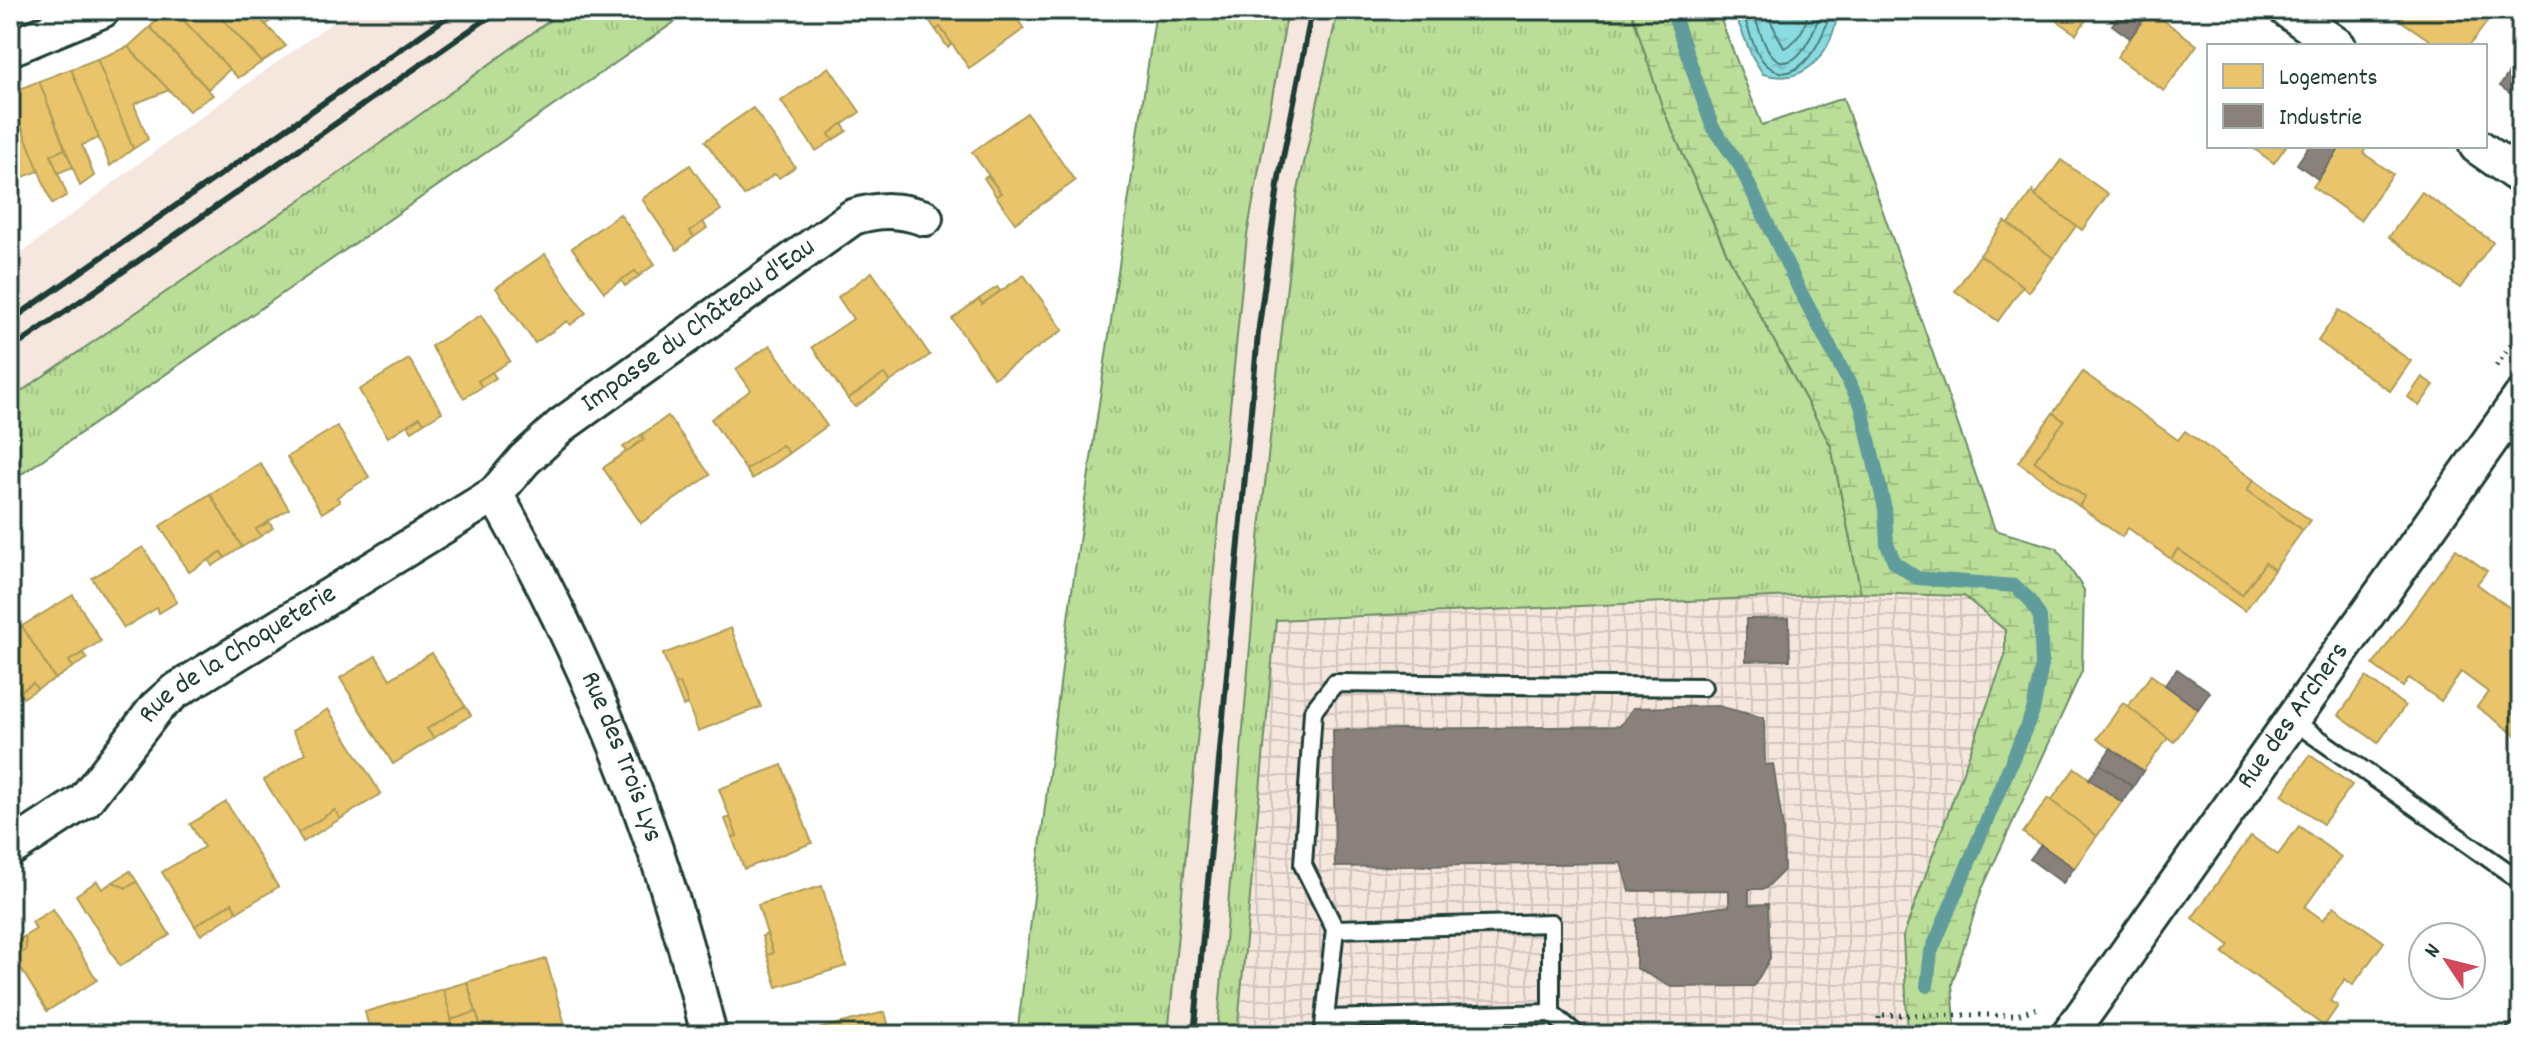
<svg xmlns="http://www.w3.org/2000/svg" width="2531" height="1045" font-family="Dekko,sans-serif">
<defs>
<pattern id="industrial-grid" width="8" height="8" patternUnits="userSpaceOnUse" patternTransform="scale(2)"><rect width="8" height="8" fill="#f5e6de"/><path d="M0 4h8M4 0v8" fill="none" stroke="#d2c6bf"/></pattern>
<pattern id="grass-tufts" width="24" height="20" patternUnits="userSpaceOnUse" patternTransform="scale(2)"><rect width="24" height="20" fill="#badd97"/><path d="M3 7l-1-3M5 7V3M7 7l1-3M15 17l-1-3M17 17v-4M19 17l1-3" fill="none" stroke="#9fbf83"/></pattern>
<pattern id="wetland-marsh" width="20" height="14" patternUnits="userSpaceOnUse" patternTransform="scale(2)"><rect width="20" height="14" fill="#badd97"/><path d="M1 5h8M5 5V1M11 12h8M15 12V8" fill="none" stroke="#9fbf83"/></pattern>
<pattern id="water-ripples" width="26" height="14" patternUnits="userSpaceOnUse" patternTransform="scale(2)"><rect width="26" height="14" fill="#89dbe0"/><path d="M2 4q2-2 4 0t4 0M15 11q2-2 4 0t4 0" fill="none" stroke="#76bdc1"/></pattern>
</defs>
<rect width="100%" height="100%" fill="#fff"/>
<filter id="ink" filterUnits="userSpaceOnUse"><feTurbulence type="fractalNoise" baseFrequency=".0125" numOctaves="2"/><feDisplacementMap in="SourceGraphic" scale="16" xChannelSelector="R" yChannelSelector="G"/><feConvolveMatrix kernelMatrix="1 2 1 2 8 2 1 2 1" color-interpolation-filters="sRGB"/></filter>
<g filter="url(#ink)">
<g fill="#f5e6de">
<polygon points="350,10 564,10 338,174 10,399 10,262 187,127"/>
<polygon points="1288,10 1338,10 1297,195 1260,529 1217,1035 1168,1035 1247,234"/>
</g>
<polygon fill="url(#industrial-grid)" points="1861,593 1964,596 2005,630 2005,655 1903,937 1908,1035 1238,1035 1276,620"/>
<g fill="url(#grass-tufts)" stroke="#6c8d66" stroke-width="2">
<polygon points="564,10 692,10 10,482 10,399 338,174"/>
<polygon points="1156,10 1288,10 1247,235 1168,1035 1017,1035 1069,611"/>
<polygon points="1338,10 1631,10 1663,109 1727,254 1831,446 1861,593 1276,620 1237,1035 1217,1035 1260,529 1297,195"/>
</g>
<polygon fill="url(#wetland-marsh)" stroke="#6c8d66" stroke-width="2" points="1631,10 1717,10 1762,125 1843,98 1995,530 2057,548 2084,590 2082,671 1982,889 1952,984 1956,1035 1908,1035 1903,937 2005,656 2005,630 1964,596 1861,593 1831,446 1727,254 1663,109"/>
<path fill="url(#water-ripples)" stroke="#5f9c9b" stroke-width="2" d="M1733,10H1838C1833,50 1808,87 1763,74L1752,56Z"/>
<g fill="#e9c46a" stroke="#ac9c5a" stroke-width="2">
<polygon points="167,10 174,10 230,69 208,89 150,27"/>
<polygon points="174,10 214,10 262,62 238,78"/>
<polygon points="214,10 252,10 286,46 262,62"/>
<polygon points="252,10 282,10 266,25"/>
<polygon points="312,10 331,10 334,13 322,21"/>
<polygon points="922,10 1011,10 1024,29 969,68 940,27 936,30"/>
<polygon points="2041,10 2093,10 2076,34"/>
<polygon points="2150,10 2197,45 2164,91 2117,57"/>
<polygon points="2399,10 2488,10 2493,14 2469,46 2438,46 2394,16"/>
<polygon points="150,27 213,95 189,111 128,47"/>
<polygon points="940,27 952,44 948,48 936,30"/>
<polygon points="128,47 169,90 134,104 148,139 133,149 97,59"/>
<polygon points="97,59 133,149 110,166 71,69"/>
<polygon points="829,67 860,112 829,134 833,140 816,151 781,101"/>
<polygon points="71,69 99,138 82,145 94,176 80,186 39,81"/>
<polygon points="39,81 65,149 51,155 67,195 52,204 10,98 10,93"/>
<polygon points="10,98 39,171 10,182"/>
<polygon points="753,108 795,167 779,178 775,174 744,196 705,141"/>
<polygon points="1027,113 1075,181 1015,223 996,196 1001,193 972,152"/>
<polygon points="842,124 847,131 833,140 829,134"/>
<polygon points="2250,146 2286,146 2274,163"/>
<polygon points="2341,146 2359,146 2365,150 2363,153 2393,174 2360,220 2313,187"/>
<polygon points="65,149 73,167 58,173 51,155"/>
<polygon points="2061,160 2108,194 2082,230 2035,196"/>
<polygon points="690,165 721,210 690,231 694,237 677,250 642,199"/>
<polygon points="988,176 1001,193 996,196 984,178"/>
<polygon points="2033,191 2035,196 2076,226 2053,258 2008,225"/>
<polygon points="2422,192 2493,242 2460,288 2389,237"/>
<polygon points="620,214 655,264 639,276 635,271 604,292 572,248"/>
<polygon points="2005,221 2053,258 2029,292 1980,255"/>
<polygon points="703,222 707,228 694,237 690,231"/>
<polygon points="545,254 586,313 570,325 567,321 535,343 496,288"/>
<polygon points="1980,255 2023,286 1998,321 1955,291"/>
<polygon points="635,271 639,276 625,286 621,280"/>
<polygon points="872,272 930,355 890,382 884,374 848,399 812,347 853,319 838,297"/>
<polygon points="1024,275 1063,330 994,378 952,319 979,299 982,304"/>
<polygon points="997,287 1000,291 982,304 979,299"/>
<polygon points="2339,310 2411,361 2390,391 2318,341"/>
<polygon points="481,315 510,361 478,381 482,387 464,398 431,346"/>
<polygon points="770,345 827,426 789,453 782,445 746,470 711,419 751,390 736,369"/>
<polygon points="409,359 442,412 424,423 420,417 388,437 359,390"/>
<polygon points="492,372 496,378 482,387 478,381"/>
<polygon points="2083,372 2178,440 2185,431 2254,480 2247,490 2303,530 2274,570 2265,563 2242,595 2178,549 2171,559 2128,528 2122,537 2079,506 2085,497 2034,461 2064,421 2053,413"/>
<polygon points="884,374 890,382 855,407 848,399"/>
<polygon points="2422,377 2434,385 2419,406 2408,397"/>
<polygon points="2053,413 2064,421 2034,461 2085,497 2079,506 2018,462"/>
<polygon points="668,416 710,475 641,523 603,468 644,439 641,435"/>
<polygon points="420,417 424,423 412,431 408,425"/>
<polygon points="337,426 369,477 337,497 340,502 322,513 287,457"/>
<polygon points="641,435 644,439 626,452 623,447"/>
<polygon points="782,445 789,453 752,479 746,470"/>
<polygon points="260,463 289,509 256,529 261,536 242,547 210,494"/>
<polygon points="2254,480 2310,520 2303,530 2247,490"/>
<polygon points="210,494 242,547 225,558 221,552 189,572 160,526"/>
<polygon points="269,522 273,528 261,536 256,529"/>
<polygon points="143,547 177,602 159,613 157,608 124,628 92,578"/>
<polygon points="2178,549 2242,595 2265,563 2274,570 2245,611 2171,559"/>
<polygon points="2456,549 2487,571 2477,584 2521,616 2521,739 2477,707 2488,692 2461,672 2441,701 2409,678 2403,687 2373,665"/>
<polygon points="221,552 225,558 212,566 209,560"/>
<polygon points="73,595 101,641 69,661 73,667 55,679 22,626"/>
<polygon points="22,626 55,679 37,689 33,683 10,698 10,634"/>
<polygon points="731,628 761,707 698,731 680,683 675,685 663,654"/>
<polygon points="83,653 87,659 73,667 69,661"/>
<polygon points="432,653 465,706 427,729 434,738 393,764 340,678 376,656 390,679"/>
<polygon points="2151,675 2198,709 2174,742 2127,708"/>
<polygon points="2366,677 2405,706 2378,743 2339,715"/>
<polygon points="33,683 37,689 23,698 20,692"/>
<polygon points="680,683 688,704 683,706 675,685"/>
<polygon points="2123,703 2168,738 2143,771 2097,739"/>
<polygon points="465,706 471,715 434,738 427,729"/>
<polygon points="328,709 381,794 340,819 335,810 298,833 264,780 306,753 292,731"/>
<polygon points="2310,755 2352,785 2323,824 2282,795"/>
<polygon points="782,765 812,843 744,869 732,837 737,836 719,789"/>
<polygon points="2075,768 2122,802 2097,836 2050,802"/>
<polygon points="2048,798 2097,836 2074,868 2023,833"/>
<polygon points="226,802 278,887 237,912 232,903 195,926 162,872 204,847 190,824"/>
<polygon points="335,810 340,819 303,842 298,833"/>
<polygon points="730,817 737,836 732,837 725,819"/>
<polygon points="2299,826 2341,857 2305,907 2323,920 2334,906 2384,942 2353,985 2345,979 2330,1001 2338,1006 2324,1026 2223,953 2229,945 2192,918 2251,836 2278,855"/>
<polygon points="130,871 137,882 126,888 116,886 113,882"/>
<polygon points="97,881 102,889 113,882 126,888 137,882 170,935 120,966 76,895"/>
<polygon points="822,886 846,966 777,987 767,955 773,953 758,905"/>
<polygon points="232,903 237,912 201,935 195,926"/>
<polygon points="53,909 97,980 47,1011 14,957 26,950 25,936 36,929 32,922"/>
<polygon points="767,934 773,953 767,955 762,936"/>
<polygon points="25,936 26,950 14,957 10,945"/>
<polygon points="546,959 568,1035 483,1035 467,982"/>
<polygon points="467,982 476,1012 451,1020 443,989"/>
<polygon points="443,989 456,1035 371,1035 365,1012"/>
<polygon points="476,1012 483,1033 456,1035 451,1020"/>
<polygon points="885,1012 891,1035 795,1035"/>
</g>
<g fill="#8a817c" stroke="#6a6d66" stroke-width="2">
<polygon points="2123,10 2150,10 2130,38 2112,25"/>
<polygon points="2519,58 2521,95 2518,99 2500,86"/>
<polygon points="2309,146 2332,146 2338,151 2318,179 2297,164"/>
<polygon points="1789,618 1790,660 1746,661 1746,619"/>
<polygon points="2177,669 2210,692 2198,709 2165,685"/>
<polygon points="1718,706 1764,718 1765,765 1773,764 1783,828 1784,870 1765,889 1749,889 1749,905 1768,904 1770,958 1754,986 1671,987 1636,968 1636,919 1729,906 1729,890 1629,891 1621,863 1335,867 1333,730 1620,726 1633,708"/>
<polygon points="2111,748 2143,771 2133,787 2100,764"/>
<polygon points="2100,764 2133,787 2122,802 2089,779"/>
<polygon points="2041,845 2074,868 2063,883 2030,859"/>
</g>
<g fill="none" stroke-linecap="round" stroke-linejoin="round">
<g stroke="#497c79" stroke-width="2">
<path d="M1742,10C1748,26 1754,55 1768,66C1799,92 1827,33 1830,10"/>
<path d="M1752,10C1758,24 1763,47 1774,57C1797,78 1818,25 1820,10"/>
<path d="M1765,10L1784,48C1799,41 1806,26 1808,10"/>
</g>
<polyline stroke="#5f9c9b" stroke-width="14" points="1672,10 1712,126 1740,166 1800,291 1861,405 1885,509 1887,544 1895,563 1917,578 2015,586 2030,600 2040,617 2042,665 2033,711 1931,952 1927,986"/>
<defs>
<g id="service">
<polyline points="2292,720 2521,881"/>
<polyline points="1325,1019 1551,1013"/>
<polyline points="1323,1035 1335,929"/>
<polyline points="1577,1035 1551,1013 1551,923 1335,929 1303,865 1313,711 1335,683 1703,687"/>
<polyline points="2513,1035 2521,1029"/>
</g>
<g id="minor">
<polyline points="2287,10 2338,46"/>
<polyline points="10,48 102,10"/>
<polyline points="2477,146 2521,177"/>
<path id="s1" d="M495,494C592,665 663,844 709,1035"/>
<path id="s2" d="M10,849L85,800L156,708L174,692L495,494L524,460L562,425L853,217C880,209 898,209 925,218"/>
<path id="s3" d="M2069,1035L2521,397"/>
</g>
</defs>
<use href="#service" stroke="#1f3d34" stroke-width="22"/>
<use href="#minor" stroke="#1f3d34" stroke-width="40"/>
<g stroke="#1f3d34" stroke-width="5" stroke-dasharray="2 6" stroke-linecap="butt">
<polyline points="2496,366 2521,331"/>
<polyline points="1879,1035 1879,1015 2017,1015 2037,1008"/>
</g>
<use href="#service" stroke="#fff" stroke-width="16"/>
<use href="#minor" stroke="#fff" stroke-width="34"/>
<g stroke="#1f3d34" stroke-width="6">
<polyline points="10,321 457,10"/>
<polyline points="10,350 499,10"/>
<polyline points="1194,1035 1258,334 1279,178 1312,10"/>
</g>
</g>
</g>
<g text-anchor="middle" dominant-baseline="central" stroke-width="8" stroke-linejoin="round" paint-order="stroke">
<g font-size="28" fill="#1f3d34" stroke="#fff">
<text stroke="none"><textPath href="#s2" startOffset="872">Impasse du Château d'Eau</textPath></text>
<text stroke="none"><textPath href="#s2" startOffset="304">Rue de la Choqueterie</textPath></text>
<text stroke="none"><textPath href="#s3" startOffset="390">Rue des Archers</textPath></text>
<text stroke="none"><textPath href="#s1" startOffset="292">Rue des Trois Lys</textPath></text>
</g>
</g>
<rect width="2531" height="1045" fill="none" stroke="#fff" stroke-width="40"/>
<rect x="20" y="20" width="2491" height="1005" fill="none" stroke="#1f3d34" stroke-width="3" filter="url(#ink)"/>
<rect x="2207" y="44" width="280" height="104" fill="#ffffff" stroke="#a5b1ae" stroke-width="2"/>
<rect x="2223" y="64" width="40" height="24" fill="#e9c46a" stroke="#a5b1ae" stroke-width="2"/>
<text x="2279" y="84" font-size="24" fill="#1f3d34">Logements</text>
<rect x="2223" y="104" width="40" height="24" fill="#8a817c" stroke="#a5b1ae" stroke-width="2"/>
<text x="2279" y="124" font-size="24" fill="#1f3d34">Industrie</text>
<g transform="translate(2447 961) rotate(305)"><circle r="38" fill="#ffffff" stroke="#a5b1ae" stroke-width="2"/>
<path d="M0-6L14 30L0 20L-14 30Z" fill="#d1495b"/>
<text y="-12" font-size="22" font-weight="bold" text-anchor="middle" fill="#1f3d34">N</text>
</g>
</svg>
